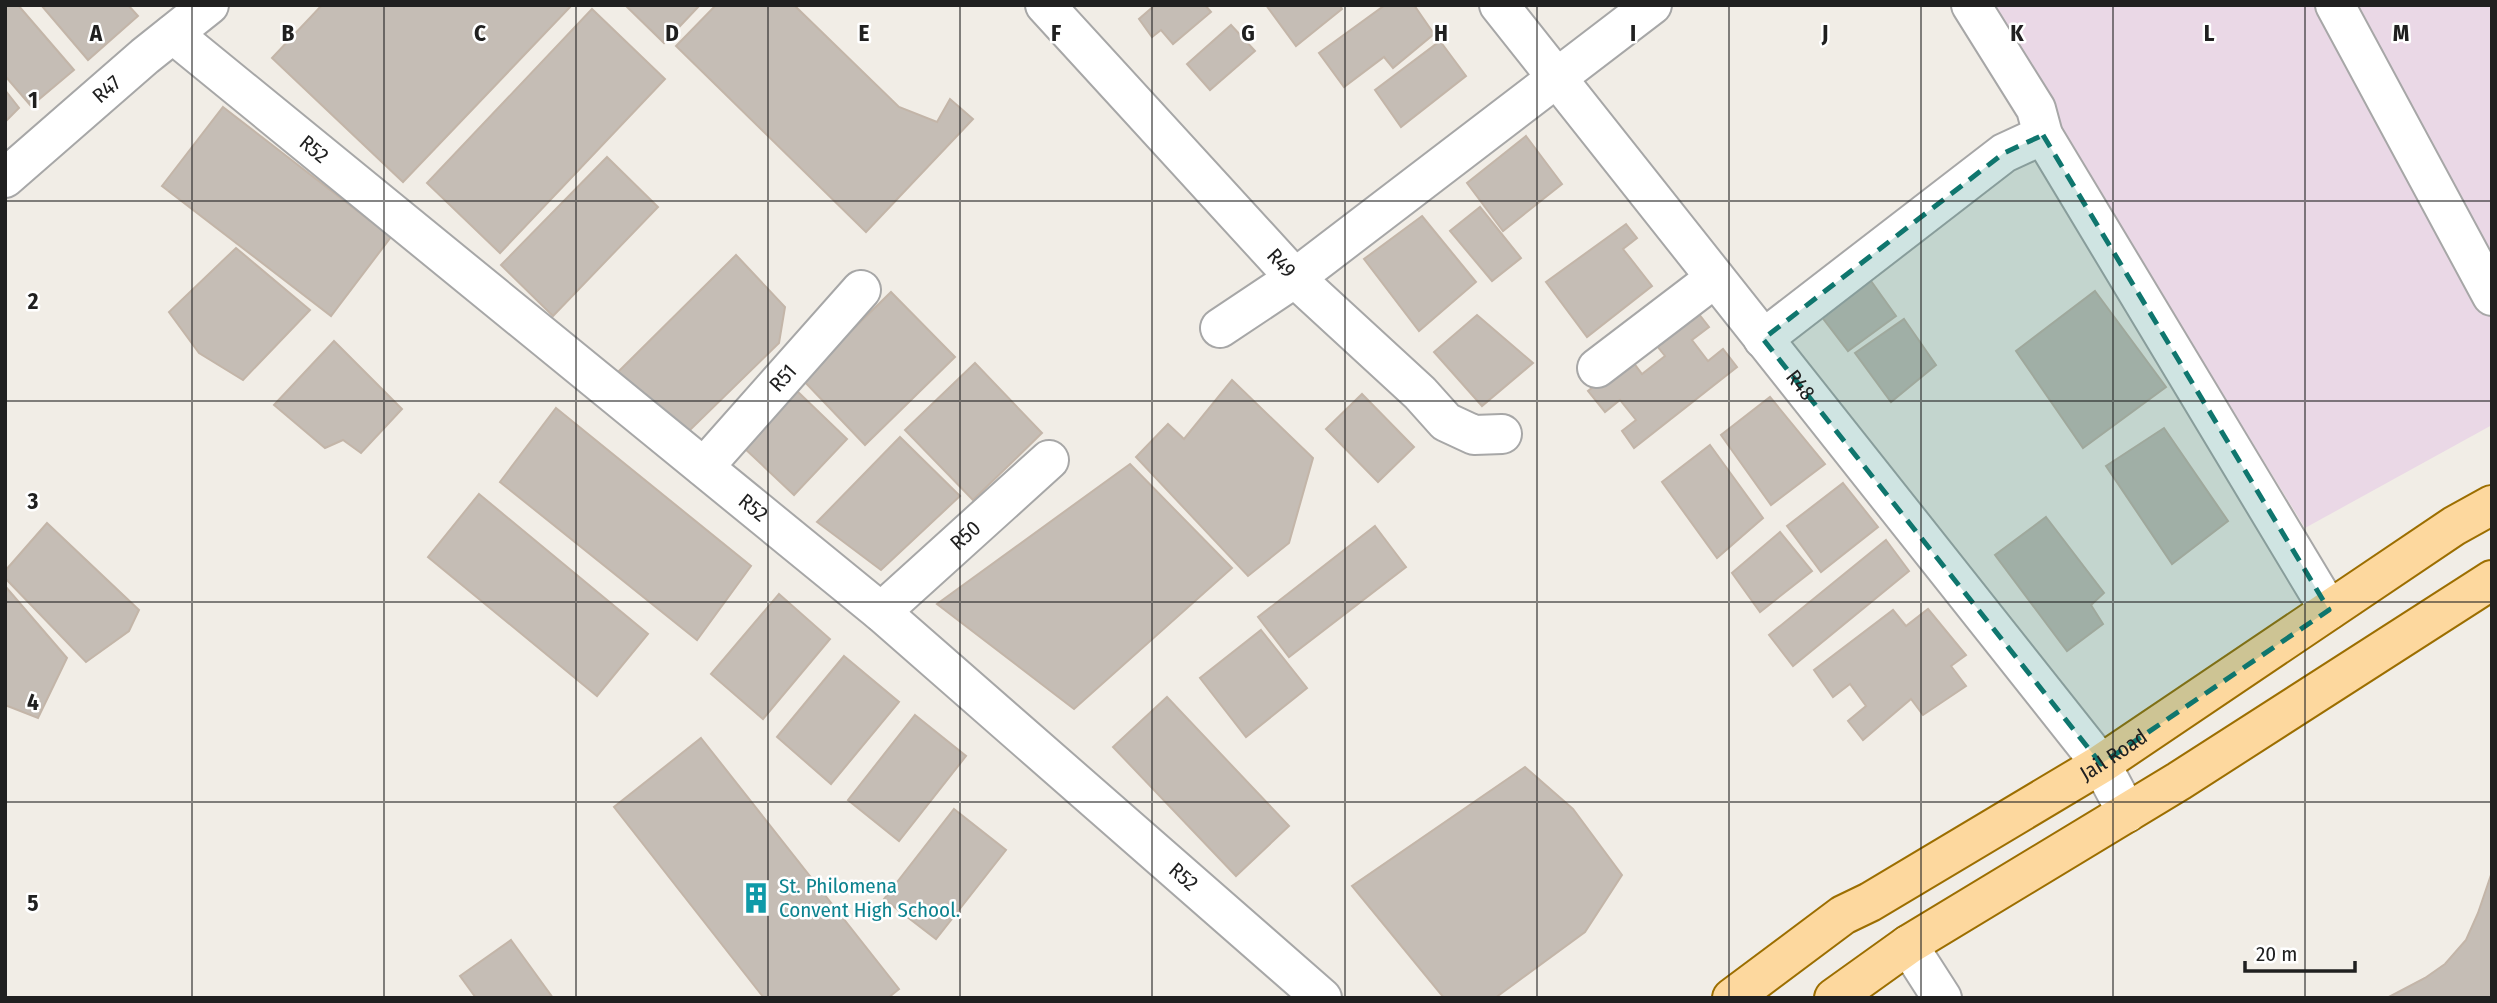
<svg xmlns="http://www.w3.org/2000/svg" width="2497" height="1003" font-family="'Fira Sans Condensed',sans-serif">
<rect width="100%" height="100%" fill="#f1ede6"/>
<polygon fill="#ead8e6" points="1983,5 2492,5 2492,425 2305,528"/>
<g fill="#c5bdb5" stroke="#c3b5a8" stroke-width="2">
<polygon points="5,5 18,5 74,70 31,106 5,76"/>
<polygon points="41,5 128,5 138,16 88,60"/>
<polygon points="322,5 572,5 403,182 272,58"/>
<polygon points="625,5 700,5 664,43"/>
<polygon points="716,5 794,5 899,107 937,122 950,99 973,119 866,232 676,46"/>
<polygon points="1155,5 1205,5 1211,12 1173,44 1161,30 1152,37 1139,19"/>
<polygon points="1266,5 1340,5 1342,9 1296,46"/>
<polygon points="1385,5 1414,5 1434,34 1393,68 1384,57 1344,87 1319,53"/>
<polygon points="592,9 665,79 500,253 427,183"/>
<polygon points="1231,25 1255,51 1210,90 1187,64"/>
<polygon points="1440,41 1466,76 1401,127 1375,90"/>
<polygon points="5,90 19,108 5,122"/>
<polygon points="223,107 391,237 331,316 162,186"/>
<polygon points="1526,136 1562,184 1503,231 1467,183"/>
<polygon points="607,157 658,207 553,316 501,265"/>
<polygon points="1480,207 1521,258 1492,281 1450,231"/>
<polygon points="1422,216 1476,282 1419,331 1364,259"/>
<polygon points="1626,224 1637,238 1623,249 1652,286 1587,337 1546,282"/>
<polygon points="236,248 310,310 243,380 199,353 169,312"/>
<polygon points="736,255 785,307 779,343 688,432 617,373"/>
<polygon points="1866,274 1896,316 1848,351 1818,312"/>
<polygon points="2095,291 2166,387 2083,448 2016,351"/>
<polygon points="891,292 955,357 865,445 802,379"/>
<polygon points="1695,309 1709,327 1692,340 1708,361 1723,349 1737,367 1634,448 1622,431 1636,420 1620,400 1605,412 1588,391 1630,358 1642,374 1665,356 1653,341"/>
<polygon points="1477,315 1533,363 1482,406 1434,352"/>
<polygon points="1904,319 1936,365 1891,402 1855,353"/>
<polygon points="334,341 402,409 361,453 343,440 325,448 274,405"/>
<polygon points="975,363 1042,433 973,500 905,430"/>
<polygon points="1232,380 1313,458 1289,543 1248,576 1136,457 1168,424 1184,439"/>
<polygon points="796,390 847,439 794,495 742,446"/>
<polygon points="1362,394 1414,447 1378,482 1326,429"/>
<polygon points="1770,397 1825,464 1771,505 1721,435"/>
<polygon points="556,408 751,566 697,640 500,482"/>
<polygon points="2164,428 2228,521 2172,564 2106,466"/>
<polygon points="900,437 960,496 881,570 817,522"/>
<polygon points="1710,445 1763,518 1717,558 1662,482"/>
<polygon points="1130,464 1232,568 1074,709 937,604"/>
<polygon points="1843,483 1878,527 1821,572 1787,526"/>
<polygon points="479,494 648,634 597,696 428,557"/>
<polygon points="2046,517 2104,593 2091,605 2103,624 2067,651 1995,555"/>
<polygon points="47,523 139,610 129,631 86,662 5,578 5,571"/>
<polygon points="1375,526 1406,567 1289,657 1258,617"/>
<polygon points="1780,532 1812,571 1760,612 1732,573"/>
<polygon points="1886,540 1909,571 1793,666 1769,635"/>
<polygon points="5,586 67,658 38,718 5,705"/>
<polygon points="779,594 830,639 763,719 711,674"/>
<polygon points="1928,609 1966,655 1951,666 1966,686 1923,715 1911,699 1863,740 1848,721 1866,706 1850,684 1833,697 1814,670 1893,610 1906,626"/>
<polygon points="1261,630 1307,688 1246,737 1200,678"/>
<polygon points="844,656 899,702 831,784 777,737"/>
<polygon points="1167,697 1289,826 1236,876 1113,747"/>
<polygon points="915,715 966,756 899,841 848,800"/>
<polygon points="701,738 899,989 888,998 764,998 614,807"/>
<polygon points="1525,767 1573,809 1622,875 1585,932 1495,998 1444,998 1352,886"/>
<polygon points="954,809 1006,850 936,939 884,899"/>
<polygon points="2492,872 2492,998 2387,998 2425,978 2445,964 2466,940 2478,913"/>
<polygon points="511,940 553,998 476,998 460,976"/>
</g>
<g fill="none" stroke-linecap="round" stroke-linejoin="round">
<defs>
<g id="minor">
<path id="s1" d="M1045,5L1295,278L1652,5"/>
<path id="s2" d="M1499,5L2101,764L2127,813"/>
<polyline points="1971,5 2036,109 2043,135 2329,610"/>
<polyline points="2335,5 2492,296"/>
<path id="s3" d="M173,34L881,612L1322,998"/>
<path id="s4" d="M5,178L145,56L209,5"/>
<polyline points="1220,328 1295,278 1420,393 1446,422 1474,435 1502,434"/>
<polyline points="1763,339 2004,153 2043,135"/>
<polyline points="1597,368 1715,278"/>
<path id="s5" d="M704,467L861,290"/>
<path id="s6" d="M881,612L1049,460"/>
<polyline points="1908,945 1942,998"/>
</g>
<g id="major">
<path id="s7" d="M1732,998L1843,915L1870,902L2101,764L2454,526L2492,505"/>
<polyline points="1834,998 1908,945 2179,781 2492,580"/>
</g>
</defs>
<use href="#minor" stroke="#a7a7a7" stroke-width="42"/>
<use href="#major" stroke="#9c6e00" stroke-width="42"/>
<use href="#minor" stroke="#fff" stroke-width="38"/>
<use href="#major" stroke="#fdd89e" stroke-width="38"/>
</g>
<path fill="#0f766e" fill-opacity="0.2" stroke="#0f766e" stroke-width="5" stroke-dasharray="14 9" stroke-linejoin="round" d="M2043,135L2329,610L2101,764L1763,339L2004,153Z"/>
<path fill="none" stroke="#202020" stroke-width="2" stroke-opacity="0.55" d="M192,5V998M384,5V998M576,5V998M768,5V998M960,5V998M1152,5V998M1345,5V998M1537,5V998M1729,5V998M1921,5V998M2113,5V998M2305,5V998M5,201H2492M5,401H2492M5,602H2492M5,802H2492"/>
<defs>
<symbol id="building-bare" viewBox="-9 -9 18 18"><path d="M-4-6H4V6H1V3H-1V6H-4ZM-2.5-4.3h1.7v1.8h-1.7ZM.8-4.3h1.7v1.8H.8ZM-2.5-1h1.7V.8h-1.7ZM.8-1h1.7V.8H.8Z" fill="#0f9aa8" stroke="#fff" stroke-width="2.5" paint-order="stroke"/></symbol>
</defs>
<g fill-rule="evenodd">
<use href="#building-bare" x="734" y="876" width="44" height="44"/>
</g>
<g text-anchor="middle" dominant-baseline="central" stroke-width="5" stroke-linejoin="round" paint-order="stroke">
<g font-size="21" fill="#202020" stroke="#fff">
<text stroke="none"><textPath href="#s4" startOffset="135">R47</textPath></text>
<text stroke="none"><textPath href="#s3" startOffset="182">R52</textPath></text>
<text stroke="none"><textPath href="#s1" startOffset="350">R49</textPath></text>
<text stroke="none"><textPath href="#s5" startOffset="119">R51</textPath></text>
<text stroke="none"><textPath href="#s2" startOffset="485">R48</textPath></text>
<text stroke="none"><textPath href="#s3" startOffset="749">R52</textPath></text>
<text stroke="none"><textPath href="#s6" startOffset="114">R50</textPath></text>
<text stroke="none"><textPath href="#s7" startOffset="453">Jail Road</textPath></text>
<text stroke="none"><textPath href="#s3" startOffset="1316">R52</textPath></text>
</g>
<g font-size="21" fill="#0d838f" stroke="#fff" text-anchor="start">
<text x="779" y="886">St. Philomena<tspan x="779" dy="24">Convent High School.</tspan></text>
</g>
</g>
<g font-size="23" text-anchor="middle" font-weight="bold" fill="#202020" stroke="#fff" stroke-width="5" stroke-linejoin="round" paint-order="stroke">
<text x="96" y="41">A</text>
<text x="288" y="41">B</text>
<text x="480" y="41">C</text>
<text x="672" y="41">D</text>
<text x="864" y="41">E</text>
<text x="1056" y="41">F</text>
<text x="1248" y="41">G</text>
<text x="1441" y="41">H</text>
<text x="1633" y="41">I</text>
<text x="1825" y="41">J</text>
<text x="2017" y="41">K</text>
<text x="2209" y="41">L</text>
<text x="2401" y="41">M</text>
<text x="33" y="108">1</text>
<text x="33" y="309">2</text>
<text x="33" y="509">3</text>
<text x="33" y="710">4</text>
<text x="33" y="911">5</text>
</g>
<rect width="2497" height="1003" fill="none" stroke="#202020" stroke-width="14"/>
<path d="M2245 961v10h110v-10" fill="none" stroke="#202020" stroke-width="3.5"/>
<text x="2256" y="961" font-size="21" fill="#202020" stroke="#ffffff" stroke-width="5" paint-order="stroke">20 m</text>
</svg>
